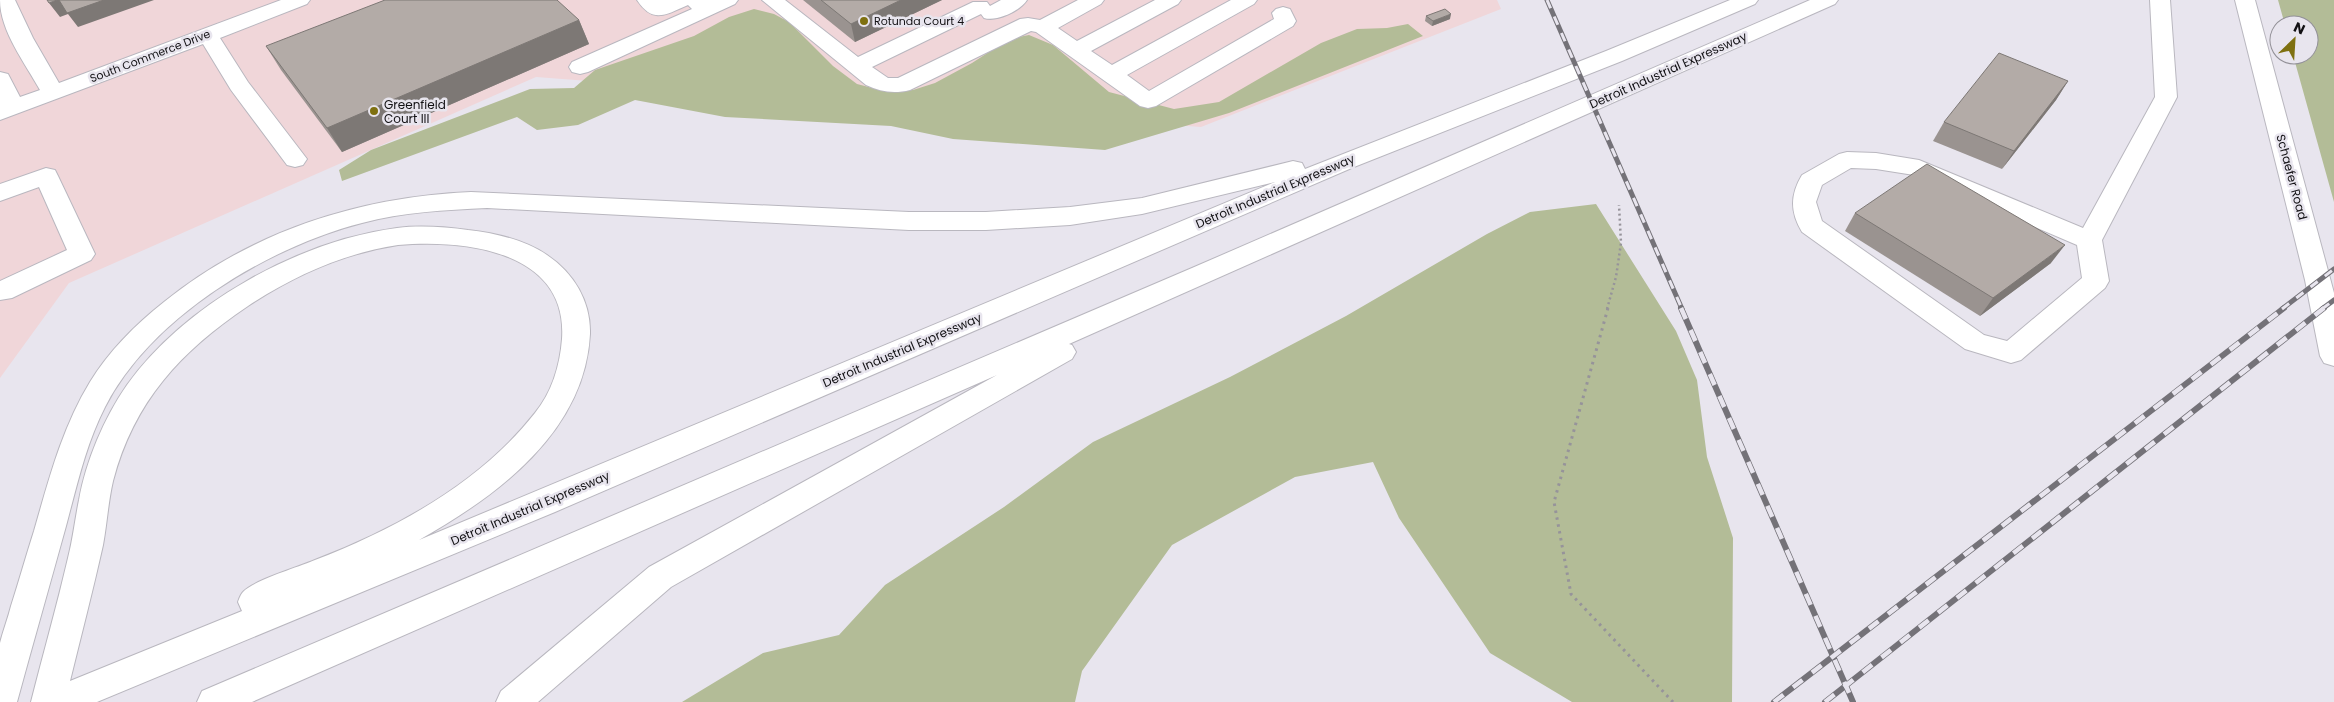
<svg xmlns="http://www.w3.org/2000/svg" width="2334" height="702" font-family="Poppins,sans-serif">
<rect width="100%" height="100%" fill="#e8e5ee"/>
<polygon fill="#f0d6d9" points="0,0 1497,0 1501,9 1201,127 536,77 69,283 0,378"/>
<g fill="#b3bc97">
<polygon points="2278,0 2334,0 2334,202 2293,55 2309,55 2309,25 2285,25"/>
<polygon points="754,9 774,14 789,22 833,66 857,84 884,91 913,90 935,83 972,63 1009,39 1029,35 1053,45 1109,92 1174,109 1219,102 1321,43 1357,29 1387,28 1408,24 1423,36 1229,113 1105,150 953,139 891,126 725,117 635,100 578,125 537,130 517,117 342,181 339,170 371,150 530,89 574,88 595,70 694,36 729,17"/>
<polygon points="1596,204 1676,331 1697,380 1707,457 1733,538 1732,702 1572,702 1490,653 1399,518 1373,462 1295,477 1172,545 1082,671 1075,702 682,702 763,653 839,635 885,585 1004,507 1093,442 1230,377 1346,316 1487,234 1530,212"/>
</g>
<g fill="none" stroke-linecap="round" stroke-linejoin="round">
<defs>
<g id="minor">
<path d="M0,0H15L33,38L59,83L281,0H310L307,4L220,38L248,82L307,159L303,165L295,167L287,165L231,90L203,44L0,120V72L8,74L20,97L40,90C25,63 0,31 0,0Z"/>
<path d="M637,0H738L735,4L588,72L580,74L572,72L569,67L572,62L692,9L688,5C665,15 653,24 637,0Z"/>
<path d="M762,0H785L858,57L973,2H987L990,6L1001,0H1027C1020,11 997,22 984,18L981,14L872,67L888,78H898L1020,19L1028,18L1040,20L1078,0H1104L1101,4L1058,28L1077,41L1155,0H1181L1178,4L1091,51L1112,65L1231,0H1257L1254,4L1127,75L1149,91L1274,19L1272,13L1276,9L1283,7L1290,9L1296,21L1293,26L1156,106L1148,108L1140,106L1036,32L1031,31L910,90C894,94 881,92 866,85Z"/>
<path d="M2150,0H2170L2177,97L2102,240L2109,281L2105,288L2021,360L2011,363L1965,349L1802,232C1790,212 1790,195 1802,175L1839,154L1847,152L1876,153L1919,160L2083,228L2155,97ZM1851,168L1876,169L1914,175L2077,245L2082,278L2007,341L1984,335L1822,221L1816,202L1822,185Z"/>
<polygon points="46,168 55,170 58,176 95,254 91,260 12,298 0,300 0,281 67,250 39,187 0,201 0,184"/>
</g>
<polygon id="major" points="2235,0 2255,0 2334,293 2334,366 2324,363 2320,356 2305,280"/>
<g id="highway">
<path d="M1730,0H1758L1755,4L1622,61L1354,167L555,512L97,702H31C43,654 57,606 68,558C73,539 75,519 79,500C86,461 104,418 127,385C185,304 298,241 397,228C420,225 446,227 468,230C495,233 525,240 547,255C574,273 591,302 590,334C585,432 497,496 419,540L1275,182L1142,214L1070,225L986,230H909L487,208C445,210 403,212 362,223C268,247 151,317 105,407C86,444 77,485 66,526C50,584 33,643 17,702H0C0,683 0,662 0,643C3,631 8,618 11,606C19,581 26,556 34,531C49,479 62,428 90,382C109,351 136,324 164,302C252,231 359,197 471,192L909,212H986L1070,207L1142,198L1293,161L1302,163L1305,169L1606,51ZM398,245C465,239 568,251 562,339C560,365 552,392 535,413C481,482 396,529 315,560C299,567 254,580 243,592C241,594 239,599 238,602L242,611L70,681C81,636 93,590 103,545C107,524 108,502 113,481C134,401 181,351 248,306C293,276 345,253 398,245Z"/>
<polygon points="1810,0 1838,0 1835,4 1069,344 1072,345 1076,352 1072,359 671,587 538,702 496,702 501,691 649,567 997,375 252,702 197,702 202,691 1192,268"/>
</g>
</defs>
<use href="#minor" stroke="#b9b7bf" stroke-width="2"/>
<use href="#major" stroke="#b9b7bf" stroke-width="2"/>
<use href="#highway" stroke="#b9b7bf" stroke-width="2"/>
<polyline stroke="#96939a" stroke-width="2.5" stroke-dasharray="2 3" stroke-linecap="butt" points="1607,309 1616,277 1621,243 1619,205"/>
<polyline stroke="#96939a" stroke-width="3" stroke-dasharray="2.5 4.5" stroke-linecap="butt" points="1608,308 1554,502 1571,594 1673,702"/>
<use href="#minor" fill="#fff" fill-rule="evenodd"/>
<use href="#major" fill="#fff" fill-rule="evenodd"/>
<use href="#highway" fill="#fff" fill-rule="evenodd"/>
<defs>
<g id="rail-far1">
<polyline points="1547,0 1682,309"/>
<polyline points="2282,309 2334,269"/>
<polyline points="2322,309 2334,300"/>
</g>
<g id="rail">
<polyline points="1681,308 1853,702"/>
<polyline points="1774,702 2284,308"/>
<polyline points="1825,702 2324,308"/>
</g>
</defs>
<use href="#rail-far1" stroke="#747278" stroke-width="5"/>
<use href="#rail" stroke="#747278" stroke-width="6"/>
<use href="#rail-far1" stroke="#e8e5ee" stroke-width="3" stroke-dasharray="9" stroke-linecap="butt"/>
<use href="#rail" stroke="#e8e5ee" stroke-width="4.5" stroke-dasharray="12" stroke-linecap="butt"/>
</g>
<g fill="#9a9390">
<polygon points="803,0 942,0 855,42"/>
<polygon points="1426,16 1450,19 1432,26 1425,21"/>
<polygon points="579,20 589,44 342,152 281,70 266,46"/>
<polygon points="2068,81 2056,100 2002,169 1933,141 1944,122"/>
<polygon points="1855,213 2051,263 1980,316 1845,231"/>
</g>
<g fill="#7d7875">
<polygon points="57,0 154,0 78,27 68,14 60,17 49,3"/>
<polygon points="901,0 942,0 855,42 851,24"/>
<polygon points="1451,14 1450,19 1432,26 1433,21"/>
<polygon points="579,20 589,44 342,152 327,128"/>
<polygon points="2068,81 2056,100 2002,169 2014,151"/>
<polygon points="2065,245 2051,263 1980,316 1993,298"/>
</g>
<g fill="#b3aba7" stroke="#7d7875">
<polygon points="47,0 57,0 49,3"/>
<polygon points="59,0 104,0 67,13"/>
<polygon points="385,0 557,0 579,20 327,128 266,46"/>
<polygon points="821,0 901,0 851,24"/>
<polygon points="1445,9 1451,14 1433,21 1426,16"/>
<polygon points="1999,53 2068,81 2014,151 1944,122"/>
<polygon points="1927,164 2065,245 1993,298 1855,213"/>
</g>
<g fill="#7e7010" stroke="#e8e5ee" stroke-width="2">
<circle cx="864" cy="21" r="5"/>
<circle cx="374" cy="111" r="5"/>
</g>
<g text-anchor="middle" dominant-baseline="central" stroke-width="5" stroke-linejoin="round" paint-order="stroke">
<g font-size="11" fill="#121114" stroke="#e8e5ee" text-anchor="start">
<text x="874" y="21">Rotunda Court 4</text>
</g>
<g font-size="11" fill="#121114" stroke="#e8e5ee">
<text transform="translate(150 56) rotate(-21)">South Commerce Drive</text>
</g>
<g font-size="12" fill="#121114" stroke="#e8e5ee">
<text transform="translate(1668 70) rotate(-24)">Detroit Industrial Expressway</text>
<text transform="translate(2292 177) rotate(75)">Schaefer Road</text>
<text transform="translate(1275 191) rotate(-23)">Detroit Industrial Expressway</text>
<text transform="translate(902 350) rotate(-23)">Detroit Industrial Expressway</text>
<text transform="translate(530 508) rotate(-23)">Detroit Industrial Expressway</text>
</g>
<g font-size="12" fill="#121114" stroke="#e8e5ee" text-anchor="start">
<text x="384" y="104">Greenfield<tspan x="384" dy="14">Court III</tspan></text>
</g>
</g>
<g transform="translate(2294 40) rotate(25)"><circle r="24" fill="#e8e5ee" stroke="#929097"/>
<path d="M0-4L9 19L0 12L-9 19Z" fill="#7e7010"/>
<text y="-8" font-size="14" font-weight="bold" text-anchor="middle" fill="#121114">N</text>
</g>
</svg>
